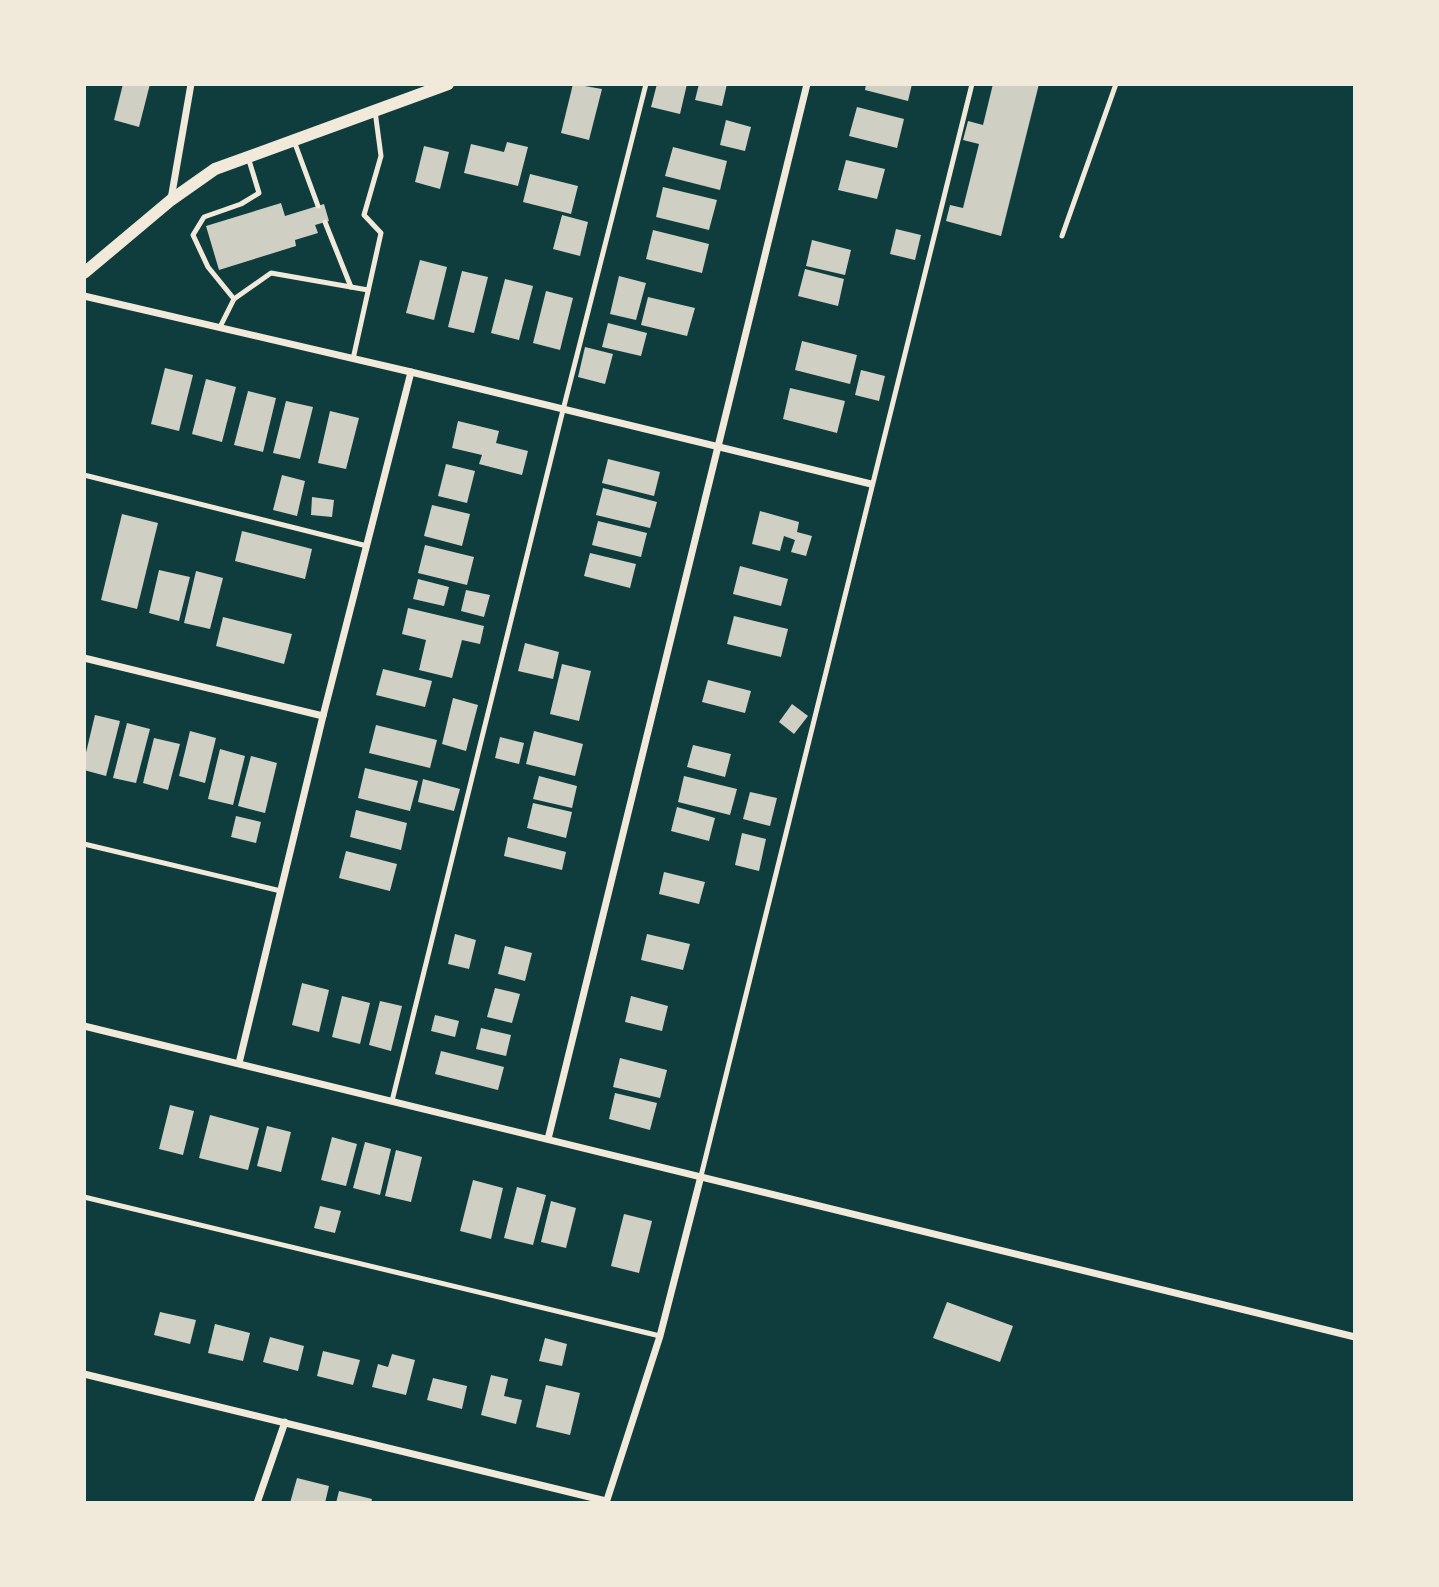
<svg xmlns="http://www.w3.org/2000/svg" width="1439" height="1587" font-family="'Noto Sans',sans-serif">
<rect width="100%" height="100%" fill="#0f3d3e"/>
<g fill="#cfcfc3">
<polygon points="123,84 150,84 139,127 114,120"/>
<polygon points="573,84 602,89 589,140 561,133"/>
<polygon points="657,84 687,84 680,114 651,107"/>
<polygon points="699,84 727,84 722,106 695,100"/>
<polygon points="866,84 912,84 908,101 865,90"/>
<polygon points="993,84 1039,84 1001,236 946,221 950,205 963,208 979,144 963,140 968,121 983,125"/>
<polygon points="857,107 904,119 897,148 849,136"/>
<polygon points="726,120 751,127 745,151 720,145"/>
<polygon points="507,142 528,147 518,186 464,173 471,144 504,152"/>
<polygon points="424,146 449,152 440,189 415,182"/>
<polygon points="673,147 727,161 720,190 665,176"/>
<polygon points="846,160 885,169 877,199 838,190"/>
<polygon points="530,174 578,186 571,214 523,202"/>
<polygon points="663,187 717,200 709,230 656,217"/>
<polygon points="281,203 285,216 324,204 329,221 315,225 318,233 295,240 296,246 219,270 206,226"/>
<polygon points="562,215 588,222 580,256 553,249"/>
<polygon points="896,229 921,235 915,260 890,254"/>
<polygon points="653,230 709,244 702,273 646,259"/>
<polygon points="812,240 851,250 845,275 806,266"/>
<polygon points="420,260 447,267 434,320 406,313"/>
<polygon points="805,269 844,279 838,306 798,296"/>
<polygon points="462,271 488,277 474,333 448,327"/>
<polygon points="619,276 646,283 636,320 610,314"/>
<polygon points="505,279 533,286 519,340 491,333"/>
<polygon points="546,291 573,298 560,350 533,343"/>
<polygon points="648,297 695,308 687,336 641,325"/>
<polygon points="608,323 647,333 641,356 602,347"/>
<polygon points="802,341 857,355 850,384 795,370"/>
<polygon points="585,347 613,354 605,384 578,377"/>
<polygon points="165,368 193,375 179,431 151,424"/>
<polygon points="861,370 885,376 879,401 855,395"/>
<polygon points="206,379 236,387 222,442 192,434"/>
<polygon points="790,388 845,401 837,433 783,419"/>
<polygon points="248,391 276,398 263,452 234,445"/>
<polygon points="286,401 313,407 300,459 273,453"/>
<polygon points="330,411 359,418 346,469 318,463"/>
<polygon points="458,421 499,431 496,443 528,451 522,475 479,464 482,455 452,448"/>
<polygon points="608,459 660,472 654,496 602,483"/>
<polygon points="446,464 475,471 467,503 438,496"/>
<polygon points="282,475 305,481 297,516 273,510"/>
<polygon points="603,488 657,502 650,528 596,515"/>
<polygon points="312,497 334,500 332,517 311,515"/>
<polygon points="432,505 470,514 462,546 424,536"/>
<polygon points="760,511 799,522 797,532 812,536 806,556 791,552 795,540 784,536 780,551 752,544"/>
<polygon points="122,514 158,523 137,609 101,600"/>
<polygon points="598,521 647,533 641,557 592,545"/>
<polygon points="242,531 312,549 305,579 235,561"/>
<polygon points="425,545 474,557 467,585 418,573"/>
<polygon points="590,553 636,564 630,588 584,576"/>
<polygon points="740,566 788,579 781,606 733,594"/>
<polygon points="159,570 190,577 179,621 149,613"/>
<polygon points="196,571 223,578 210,629 184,623"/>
<polygon points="418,579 449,587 444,606 413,599"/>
<polygon points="466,590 490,595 484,617 461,611"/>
<polygon points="408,608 484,626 480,644 462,640 452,678 419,670 426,640 402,634"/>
<polygon points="734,616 788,629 781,657 727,644"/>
<polygon points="223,617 292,634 284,664 216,646"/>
<polygon points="525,643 559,652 553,679 518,671"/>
<polygon points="562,664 591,671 579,721 550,714"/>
<polygon points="383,669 432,681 425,707 376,695"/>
<polygon points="708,680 751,691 745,713 702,702"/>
<polygon points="453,698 478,705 466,751 442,744"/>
<polygon points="792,704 808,716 794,734 779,722"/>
<polygon points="95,715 120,721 106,776 84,770 84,761"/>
<polygon points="127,723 150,729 136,783 113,778"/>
<polygon points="376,725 437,740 430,768 369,753"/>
<polygon points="190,731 216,738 205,783 179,776"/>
<polygon points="534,731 583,744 575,776 526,764"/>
<polygon points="500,737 524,743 519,764 495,758"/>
<polygon points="154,738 180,744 168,790 143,783"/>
<polygon points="693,745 731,754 725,777 687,767"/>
<polygon points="220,749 245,756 233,805 208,799"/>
<polygon points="251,756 277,763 265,813 238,806"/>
<polygon points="365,768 418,781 410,811 358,798"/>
<polygon points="539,776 577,786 572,808 533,799"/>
<polygon points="684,776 737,789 730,815 678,802"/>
<polygon points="423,779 460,789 454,811 418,802"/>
<polygon points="750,792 777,798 770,826 743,819"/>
<polygon points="533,803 572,812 566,838 527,828"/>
<polygon points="677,807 715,818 709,841 671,831"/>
<polygon points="356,810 407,823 401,850 350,837"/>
<polygon points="236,816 261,822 256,843 231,837"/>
<polygon points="742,833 766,839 759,871 735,865"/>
<polygon points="508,837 566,852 562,870 504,856"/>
<polygon points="346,851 397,864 390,891 339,878"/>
<polygon points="664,872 705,882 699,904 659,894"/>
<polygon points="455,934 476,940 469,969 448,964"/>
<polygon points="647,934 690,944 683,970 641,960"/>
<polygon points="505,946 532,953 525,981 498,974"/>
<polygon points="302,983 329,990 319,1032 292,1025"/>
<polygon points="495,988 520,994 512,1023 487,1017"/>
<polygon points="342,996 370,1003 360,1044 332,1037"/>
<polygon points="631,996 668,1006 662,1031 625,1022"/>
<polygon points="380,1001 402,1006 391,1051 369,1045"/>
<polygon points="435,1015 459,1021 455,1037 431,1031"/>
<polygon points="481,1028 511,1035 506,1056 476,1049"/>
<polygon points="441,1051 504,1067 498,1090 435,1074"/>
<polygon points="620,1058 667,1070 660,1098 613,1087"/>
<polygon points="615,1093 657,1103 650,1130 609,1119"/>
<polygon points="170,1105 194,1111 183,1155 159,1149"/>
<polygon points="210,1115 259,1128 248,1170 199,1158"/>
<polygon points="267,1126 291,1132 281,1172 257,1166"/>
<polygon points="332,1137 357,1144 346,1186 321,1180"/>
<polygon points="365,1142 391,1149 380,1195 353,1188"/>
<polygon points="396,1150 422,1157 411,1202 385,1196"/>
<polygon points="473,1180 503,1188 491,1239 460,1231"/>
<polygon points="517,1187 546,1195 533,1245 504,1238"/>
<polygon points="551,1201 576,1208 566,1248 541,1242"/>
<polygon points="320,1206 341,1211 335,1233 314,1228"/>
<polygon points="624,1214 652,1221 639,1273 611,1266"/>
<polygon points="947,1302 1013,1326 1000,1362 933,1338"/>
<polygon points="160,1312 196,1320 190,1344 154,1335"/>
<polygon points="215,1324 250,1333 243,1361 208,1353"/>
<polygon points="270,1337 304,1346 298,1371 263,1362"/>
<polygon points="545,1338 567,1344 562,1366 539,1361"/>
<polygon points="323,1351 360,1360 353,1385 317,1376"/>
<polygon points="392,1354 415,1360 406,1395 372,1387 378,1364 388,1367"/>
<polygon points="491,1375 508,1379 504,1396 522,1400 516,1424 481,1415"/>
<polygon points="433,1378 467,1386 462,1409 427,1400"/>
<polygon points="546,1385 580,1393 570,1435 536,1427"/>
<polygon points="297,1478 329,1486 325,1503 290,1503"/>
<polygon points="339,1491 372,1499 371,1503 336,1503"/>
</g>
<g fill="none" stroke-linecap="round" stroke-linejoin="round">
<g stroke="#f1e9da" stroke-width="5">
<polyline points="294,141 318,206"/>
<polyline points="325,222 351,287"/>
<polyline points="1062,236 1116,84"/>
<polyline points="234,299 208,267 193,235 204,217 241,204 259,193 248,157"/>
<polyline points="220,327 234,299 271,273 368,290"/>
<polyline points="353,359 381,233 364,215 381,156 375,111"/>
<polyline points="84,475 367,546"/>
<polyline points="84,844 281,891"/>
<polyline points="392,1101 563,410 646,84"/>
<polyline points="701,1176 972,84"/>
<polyline points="84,1197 660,1336"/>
</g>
<g stroke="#f1e9da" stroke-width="7">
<polyline points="171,199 191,84"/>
<polyline points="84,296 411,372 871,484"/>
<polyline points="84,658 323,716"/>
<polyline points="84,1026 1355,1337"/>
<polyline points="239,1063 323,716 411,372"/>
<polyline points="548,1139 807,84"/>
<polyline points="84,1374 606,1501"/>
<polyline points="257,1503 285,1422"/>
<polyline points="606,1503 660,1336 701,1176"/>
</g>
<polyline stroke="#f1e9da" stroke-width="12" points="84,273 171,200 215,169 448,84"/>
</g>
<rect width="1439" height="1587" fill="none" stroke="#f1e9da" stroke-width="172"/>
</svg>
